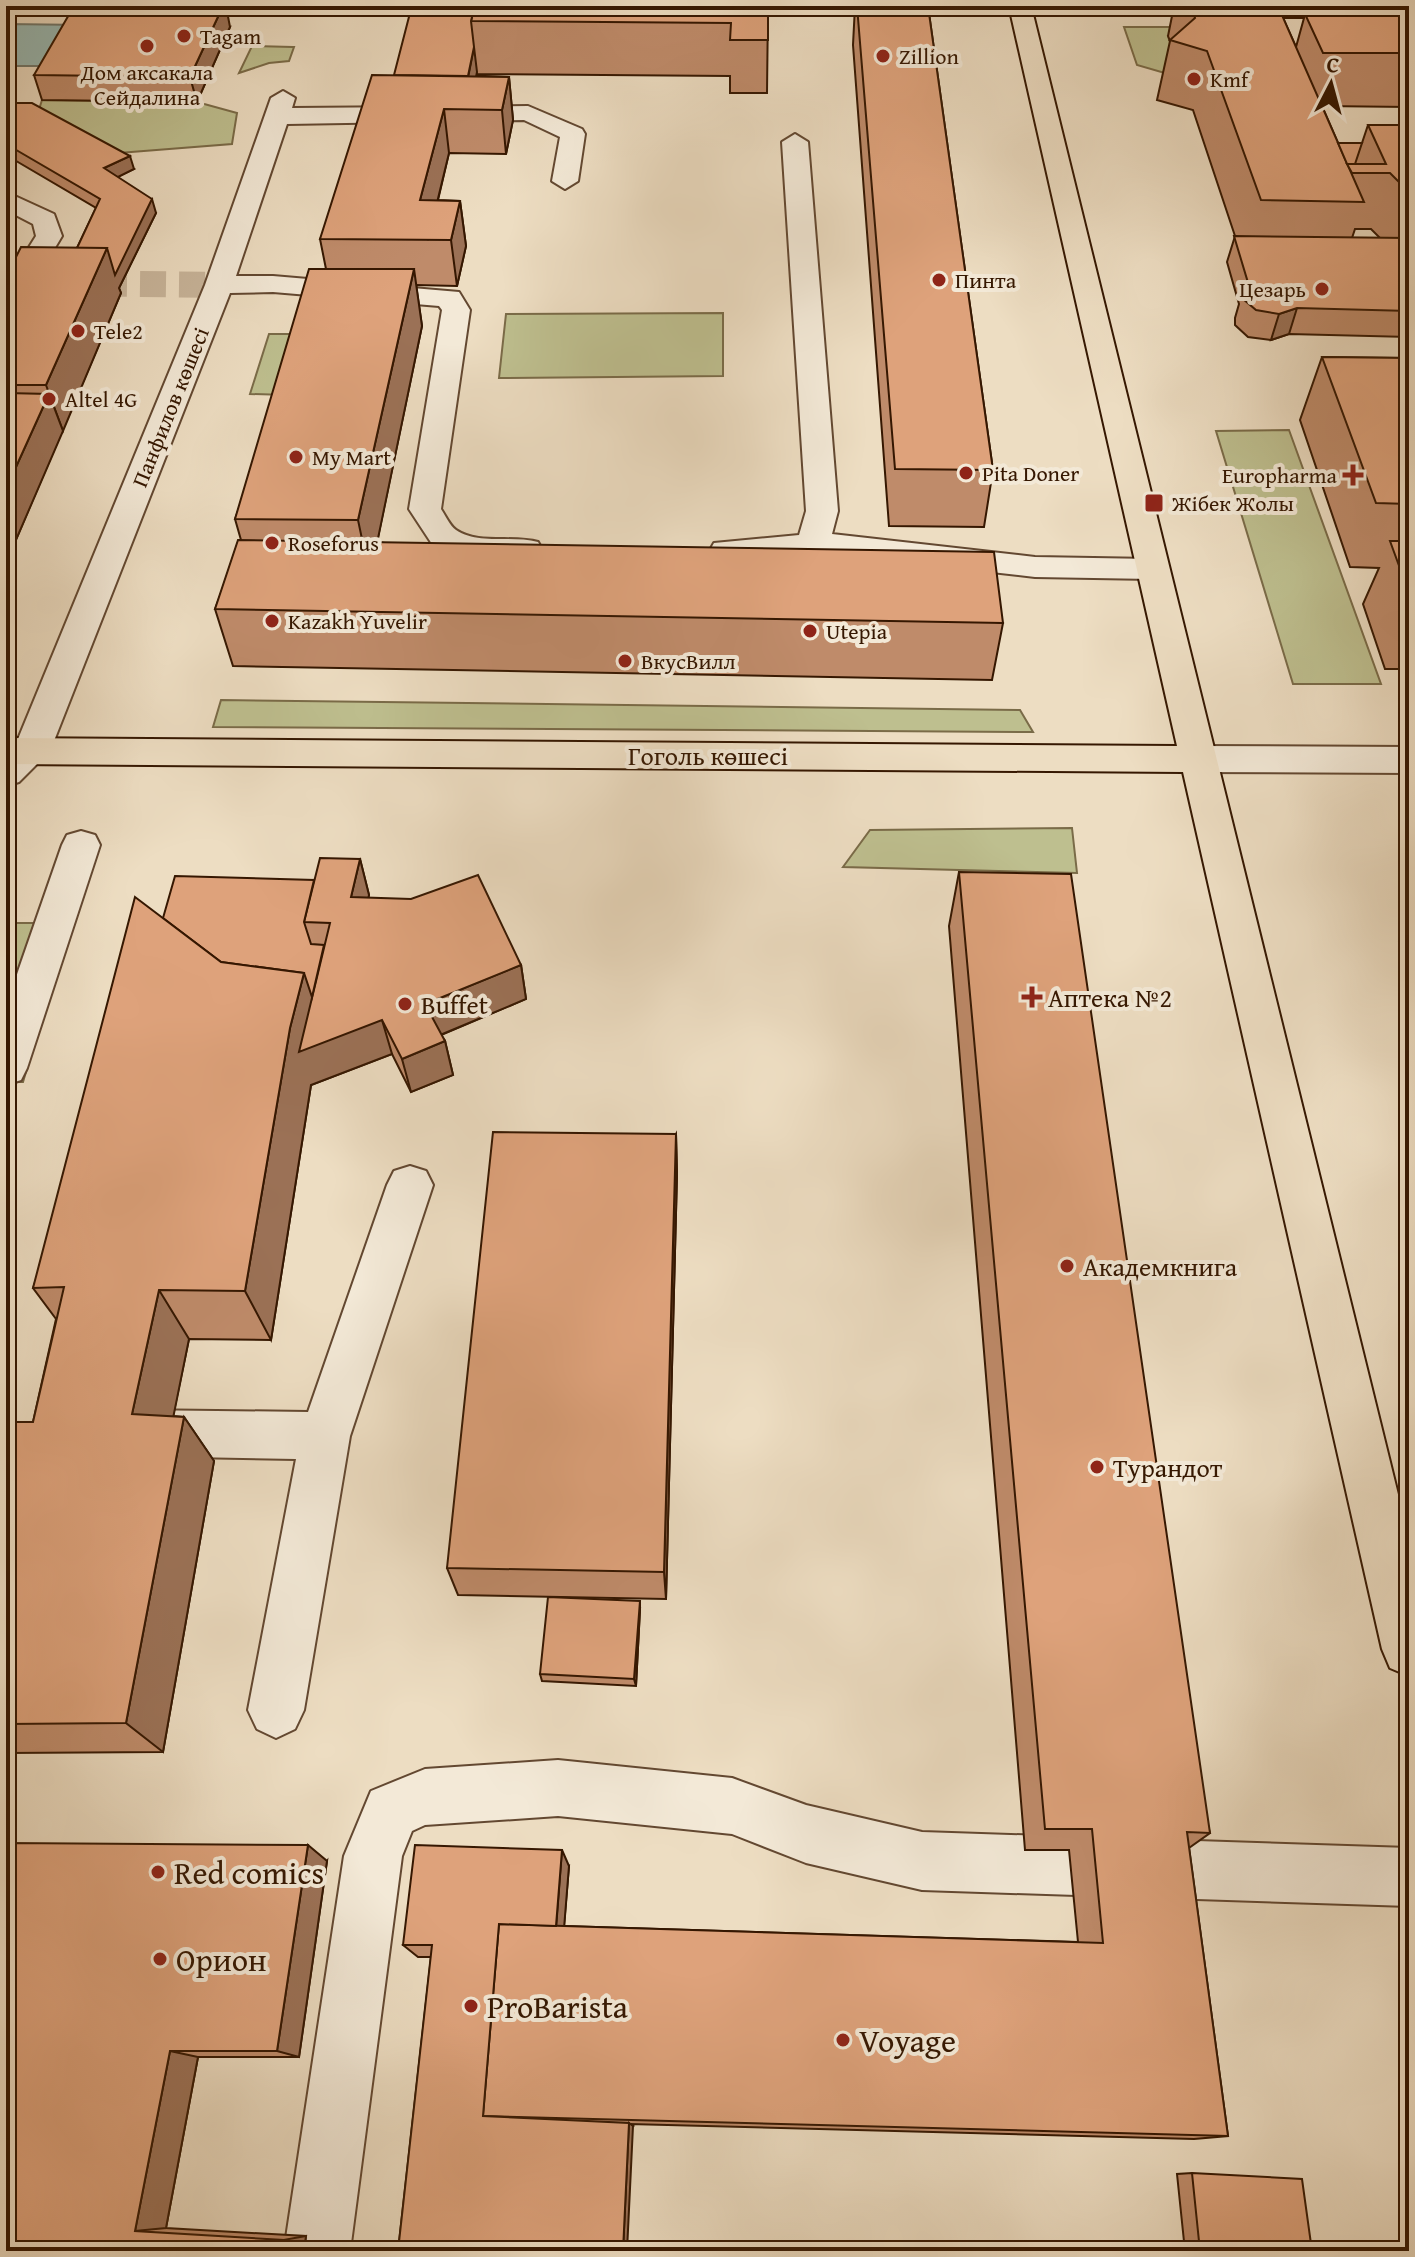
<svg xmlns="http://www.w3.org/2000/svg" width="1415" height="2257" font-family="'Gentium Book Plus',serif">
<rect width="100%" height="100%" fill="#edddc2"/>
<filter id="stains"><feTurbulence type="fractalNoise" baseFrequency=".0025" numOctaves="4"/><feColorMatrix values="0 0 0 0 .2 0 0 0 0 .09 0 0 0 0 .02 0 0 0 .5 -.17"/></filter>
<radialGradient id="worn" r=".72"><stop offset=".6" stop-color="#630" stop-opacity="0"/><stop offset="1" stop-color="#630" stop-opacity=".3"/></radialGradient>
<g fill="#bebf8f" stroke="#7a6b48" stroke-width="2">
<polygon points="1124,27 1236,27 1168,36 1182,78 1137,65"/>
<polygon points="252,46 293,47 294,47 289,61 269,63 239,73"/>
<polygon points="42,100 197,102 237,113 232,144 106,154 37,116"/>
<polygon points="723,313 723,376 499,378 506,314"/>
<polygon points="269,334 305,334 287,395 250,394"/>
<polygon points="1289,430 1381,684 1293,684 1216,431"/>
<polygon points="221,700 1020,710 1033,732 213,727"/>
<polygon points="1072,828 1077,873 843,867 870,830"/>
<polygon points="6,923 70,923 23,1082 6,1082"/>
</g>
<polygon fill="#99bbb6" stroke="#71796e" stroke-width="2" points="6,24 84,25 61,66 6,66"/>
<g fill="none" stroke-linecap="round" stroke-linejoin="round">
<polyline stroke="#c8b59b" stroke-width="26" stroke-dasharray="26 13" stroke-linecap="butt" points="62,283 219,285"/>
<defs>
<g id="minor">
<path d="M283,91L295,98L292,108L528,106L582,129L585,134L578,181L565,189L552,181L560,137L524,120L287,124L236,276H273L459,292L470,310L441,509C445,515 450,526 456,530C478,545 513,535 538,542L542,549L538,556C501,566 467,554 432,544L409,509L442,310L439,306L273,292L230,293L50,751L19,782L6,786V753L16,744L205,285L271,98Z"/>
<polygon points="795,134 808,142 838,511 832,534 1035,557 1152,559 1164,562 1169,569 1164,576 1152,579 1035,577 814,552 779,560 714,557 710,550 714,543 799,535 806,511 782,142"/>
<polygon points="6,192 54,214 62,236 16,313 6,315 6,284 36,236 33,224 6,210"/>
<polygon points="1196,746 1409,747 1409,773 1196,772 1183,768 1178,759 1183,750"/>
<polygon points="81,831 95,835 100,845 27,1068 21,1080 6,1085 6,1006 62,845 67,835"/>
<polygon points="410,1166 426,1171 433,1185 350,1436 304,1710 295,1729 276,1738 257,1729 248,1710 296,1459 136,1456 118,1450 111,1433 118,1416 136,1410 308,1412 387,1185 394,1171"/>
<polygon points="558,1760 732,1778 806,1805 922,1832 1409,1848 1409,1906 922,1890 806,1863 732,1834 558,1816 425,1825 412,1831 402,1856 350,2251 284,2251 344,1856 371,1791 425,1769"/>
</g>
<polygon id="major" points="1009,6 1031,6 1409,1539 1409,1676 1390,1668 1382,1649 1183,772 6,764 6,738 1177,746"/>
</defs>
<use href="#minor" stroke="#634831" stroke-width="4"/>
<use href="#major" stroke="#351701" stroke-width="4"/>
<use href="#minor" fill="#f3e9d7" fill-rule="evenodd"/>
<use href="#major" fill="#edddc2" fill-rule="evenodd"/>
</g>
<g fill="#bf8b6a" stroke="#351701" stroke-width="2" fill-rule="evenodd">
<polygon points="768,6 767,93 730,93 730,76 477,74 476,72 476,76 509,77 513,120 506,154 449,153 438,200 460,201 466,246 457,286 416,285 422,326 377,542 1003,623 992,680 233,666 215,609 241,540 235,519 326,269 320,239 474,9"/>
<polygon points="855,6 928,6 993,470 984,527 889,526 853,45"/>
<path d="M1174,6H1409V107L1322,106L1338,143H1362L1368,125H1409V337L1289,334L1271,340L1248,337L1235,325V318L1239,304L1227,262L1235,236L1193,110L1157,100L1170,41L1168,36ZM1283,18H1304L1296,47ZM1355,229H1371L1380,238H1352Z"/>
<polygon points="230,27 197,102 42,100 34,75"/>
<polygon points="6,103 134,169 117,177 156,213 119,288 121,293 6,563 6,277 77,248 96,208 6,155"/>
<polygon points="1322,357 1409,358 1409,669 1385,669 1363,604 1379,568 1350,567 1300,420"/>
<polygon points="360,859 369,895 368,898 521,965 526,999 441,1035 445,1041 453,1075 411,1092 392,1054 311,1085 271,1340 189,1339 173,1416 184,1417 214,1461 163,1752 6,1753 6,1422 33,1422 56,1319 33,1288 163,918 314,880"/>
<polygon points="959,872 1210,1833 1189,1848 1228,2136 1194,2139 629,2124 633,2126 398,2251 431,1957 418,1957 403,1945 569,1866 564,1926 1078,1942 1069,1850 1025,1850 949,926"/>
<polygon points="1409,924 1409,973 1399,941"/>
<polygon points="676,1134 677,1174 666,1599 458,1595 447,1568"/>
<polygon points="640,1609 636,1686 542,1681 540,1674"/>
<polygon points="327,1861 299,2057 198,2057 166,2228 306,2236 304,2251 6,2251"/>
<polygon points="1192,2173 1312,2251 1185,2251 1177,2174"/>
</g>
<g fill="#9b7156" stroke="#351701" stroke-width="2">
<polygon points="223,6 226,6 230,27 197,102 190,77"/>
<polygon points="474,47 477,72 470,108 467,83"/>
<polygon points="509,77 513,120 506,154 502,110"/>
<polygon points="444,109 449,153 428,240 420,200"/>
<polygon points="130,156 134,169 108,182 104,168"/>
<polygon points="152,199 156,213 119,288 121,293 63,431 46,385 107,248"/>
<polygon points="460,201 466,246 457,286 451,240"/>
<polygon points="6,209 11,223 6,225"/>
<polygon points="414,269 422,326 370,577 358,520"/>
<polygon points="1297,308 1289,334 1271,340 1279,314"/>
<polygon points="49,394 63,431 6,563 6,489"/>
<polygon points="360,859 369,895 361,932 351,897"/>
<polygon points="521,965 526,999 433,1038 425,1004"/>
<polygon points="304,973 382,1020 392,1054 311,1085 271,1340 245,1291 290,1028"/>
<polygon points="445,1041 453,1075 411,1092 402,1059"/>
<polygon points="676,1134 677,1174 666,1599 664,1572"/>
<polygon points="159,1290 189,1339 165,1458 132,1414"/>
<polygon points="184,1417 214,1461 163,1752 126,1723"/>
<polygon points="640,1601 640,1609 636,1686 634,1679"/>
<polygon points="308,1845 327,1861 299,2057 277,2051"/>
<polygon points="562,1850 569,1866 563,1941 556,1929"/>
<polygon points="170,2051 198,2057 166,2228 135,2231"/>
<polygon points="629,2123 633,2126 627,2251 623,2251"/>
<polygon points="306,2236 304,2251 281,2251 283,2240"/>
</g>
<g fill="#dea27b" stroke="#351701" stroke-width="2">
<polygon points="74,6 223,6 190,77 34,75"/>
<polygon points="475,6 768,6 768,40 730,40 731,23 471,21"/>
<polygon points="857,6 928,6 993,470 895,469"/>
<polygon points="1191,6 1278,6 1364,202 1261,200 1207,51 1170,40 1195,18"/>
<polygon points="411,9 474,9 471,21 474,47 468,76 394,75"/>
<polygon points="1305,14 1409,14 1409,53 1323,53"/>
<polygon points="372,75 509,77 502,110 444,109 420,200 460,201 451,240 320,239"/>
<polygon points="6,103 32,103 130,156 104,168 152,199 115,275 107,248 77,248 100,199 6,144"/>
<polygon points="1368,125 1409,125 1409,188 1404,187 1390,173 1352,173 1347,164 1386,164"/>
<polygon points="1338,143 1362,143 1355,164 1347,164"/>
<polygon points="1234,236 1409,238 1409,311 1297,308 1279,314 1256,310 1242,298 1243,291 1249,286"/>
<polygon points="21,247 107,248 46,385 6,385 6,277"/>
<polygon points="309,269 414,269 358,520 235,519"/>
<polygon points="1322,357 1409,358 1409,504 1376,503"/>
<polygon points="6,393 49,394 6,489"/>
<polygon points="238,540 994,552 1003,623 215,609"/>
<polygon points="1390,541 1409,541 1409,593"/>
<polygon points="320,858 360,859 351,897 411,899 478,875 521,965 425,1004 445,1041 402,1059 382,1020 299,1052 330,923 304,922"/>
<polygon points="959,872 1071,874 1210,1833 1187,1832 1228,2136 483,2116 499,1924 1103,1943 1092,1829 1045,1829"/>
<polygon points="175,876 314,880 304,922 311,944 324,945 312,997 304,973 221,962 163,918"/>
<polygon points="135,897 221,962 304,973 290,1028 245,1291 159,1290 132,1414 184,1417 126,1723 6,1724 6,1422 33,1422 64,1287 33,1288"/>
<polygon points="493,1132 676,1134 664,1572 447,1568"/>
<polygon points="548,1597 640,1601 634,1679 540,1674"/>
<polygon points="6,1843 308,1845 277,2051 170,2051 135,2231 283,2240 281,2251 6,2251"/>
<polygon points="415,1845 562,1850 556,1926 499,1924 483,2116 629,2123 623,2251 398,2251 432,1945 403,1945"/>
<polygon points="1192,2173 1302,2179 1312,2251 1200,2251"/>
</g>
<g fill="#8f2418" stroke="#f3e9d7" stroke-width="3">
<circle cx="184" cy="36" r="8"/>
<circle cx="147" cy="46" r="8"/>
<circle cx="883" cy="56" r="8"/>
<circle cx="1194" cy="79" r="8"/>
<circle cx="939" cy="280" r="8"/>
<circle cx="1322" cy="289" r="8"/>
<circle cx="78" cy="331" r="8"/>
<circle cx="49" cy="399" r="8"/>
<circle cx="296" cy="457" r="8"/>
<circle cx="966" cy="473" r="8"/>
<path d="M1349 463h8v8h8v8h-8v8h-8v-8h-8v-8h8z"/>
<rect x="1144" y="493" width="20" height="20" rx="4"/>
<circle cx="272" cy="543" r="8"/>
<circle cx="272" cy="621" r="8"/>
<circle cx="810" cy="631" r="8"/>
<circle cx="625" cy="661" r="8"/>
<path d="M1028 985h8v8h8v8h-8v8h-8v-8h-8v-8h8z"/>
<circle cx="405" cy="1004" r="8"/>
<circle cx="1067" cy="1266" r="8"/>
<circle cx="1097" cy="1467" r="8"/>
<circle cx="158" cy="1872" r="8"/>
<circle cx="160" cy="1959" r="8"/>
<circle cx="471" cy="2006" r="8"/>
<circle cx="843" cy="2040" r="8"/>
</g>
<g text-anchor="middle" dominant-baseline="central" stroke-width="8" stroke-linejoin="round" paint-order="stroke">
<g font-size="22" fill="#351701" stroke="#f3e9d7" text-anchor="start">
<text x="200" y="36">Tagam</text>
<text x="899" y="56">Zillion</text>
<text x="147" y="72" text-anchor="middle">Дом аксакала<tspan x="147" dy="25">Сейдалина</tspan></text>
<text x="1210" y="79">Kmf</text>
<text x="955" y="280">Пинта</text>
<text x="1306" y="289" text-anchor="end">Цезарь</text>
<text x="94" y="331">Tele2</text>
<text x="65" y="399">Altel 4G</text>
<text x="312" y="457">My Mart</text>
<text x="982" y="473">Pita Doner</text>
<text x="1337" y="475" text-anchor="end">Europharma</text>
<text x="1172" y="503">Жібек Жолы</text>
<text x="288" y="543">Roseforus</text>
<text x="288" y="621">Kazakh Yuvelir</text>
<text x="826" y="631">Utepia</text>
<text x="641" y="661">ВкусВилл</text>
</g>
<g font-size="22" fill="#351701" stroke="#f3e9d7">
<text transform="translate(170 407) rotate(-68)">Панфилов көшесі</text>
</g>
<g font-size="26" fill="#351701" stroke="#f3e9d7">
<text x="708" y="755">Гоголь көшесі</text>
</g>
<g font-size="26" fill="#351701" stroke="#f3e9d7" text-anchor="start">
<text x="1048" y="997">Аптека №2</text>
<text x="421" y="1004">Buffet</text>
<text x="1083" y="1266">Академкнига</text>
<text x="1113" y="1467">Турандот</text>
</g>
<g font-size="32" fill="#351701" stroke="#f3e9d7" text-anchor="start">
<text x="174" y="1872">Red comics</text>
<text x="176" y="1959">Орион</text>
<text x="487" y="2006">ProBarista</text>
<text x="859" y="2040">Voyage</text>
</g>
</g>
<rect width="1415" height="2257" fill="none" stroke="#edddc2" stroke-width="32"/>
<rect x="8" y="8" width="1399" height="2241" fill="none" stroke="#351701" stroke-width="4"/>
<rect x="16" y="16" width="1383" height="2225" fill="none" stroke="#351701" stroke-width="2"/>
<g transform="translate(1331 84) rotate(6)" stroke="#f3e9d7" stroke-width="6" paint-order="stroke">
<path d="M0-6L14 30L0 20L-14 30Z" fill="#351701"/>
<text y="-12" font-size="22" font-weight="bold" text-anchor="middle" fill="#351701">С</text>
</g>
<rect width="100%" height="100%" filter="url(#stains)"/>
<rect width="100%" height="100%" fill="url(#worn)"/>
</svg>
